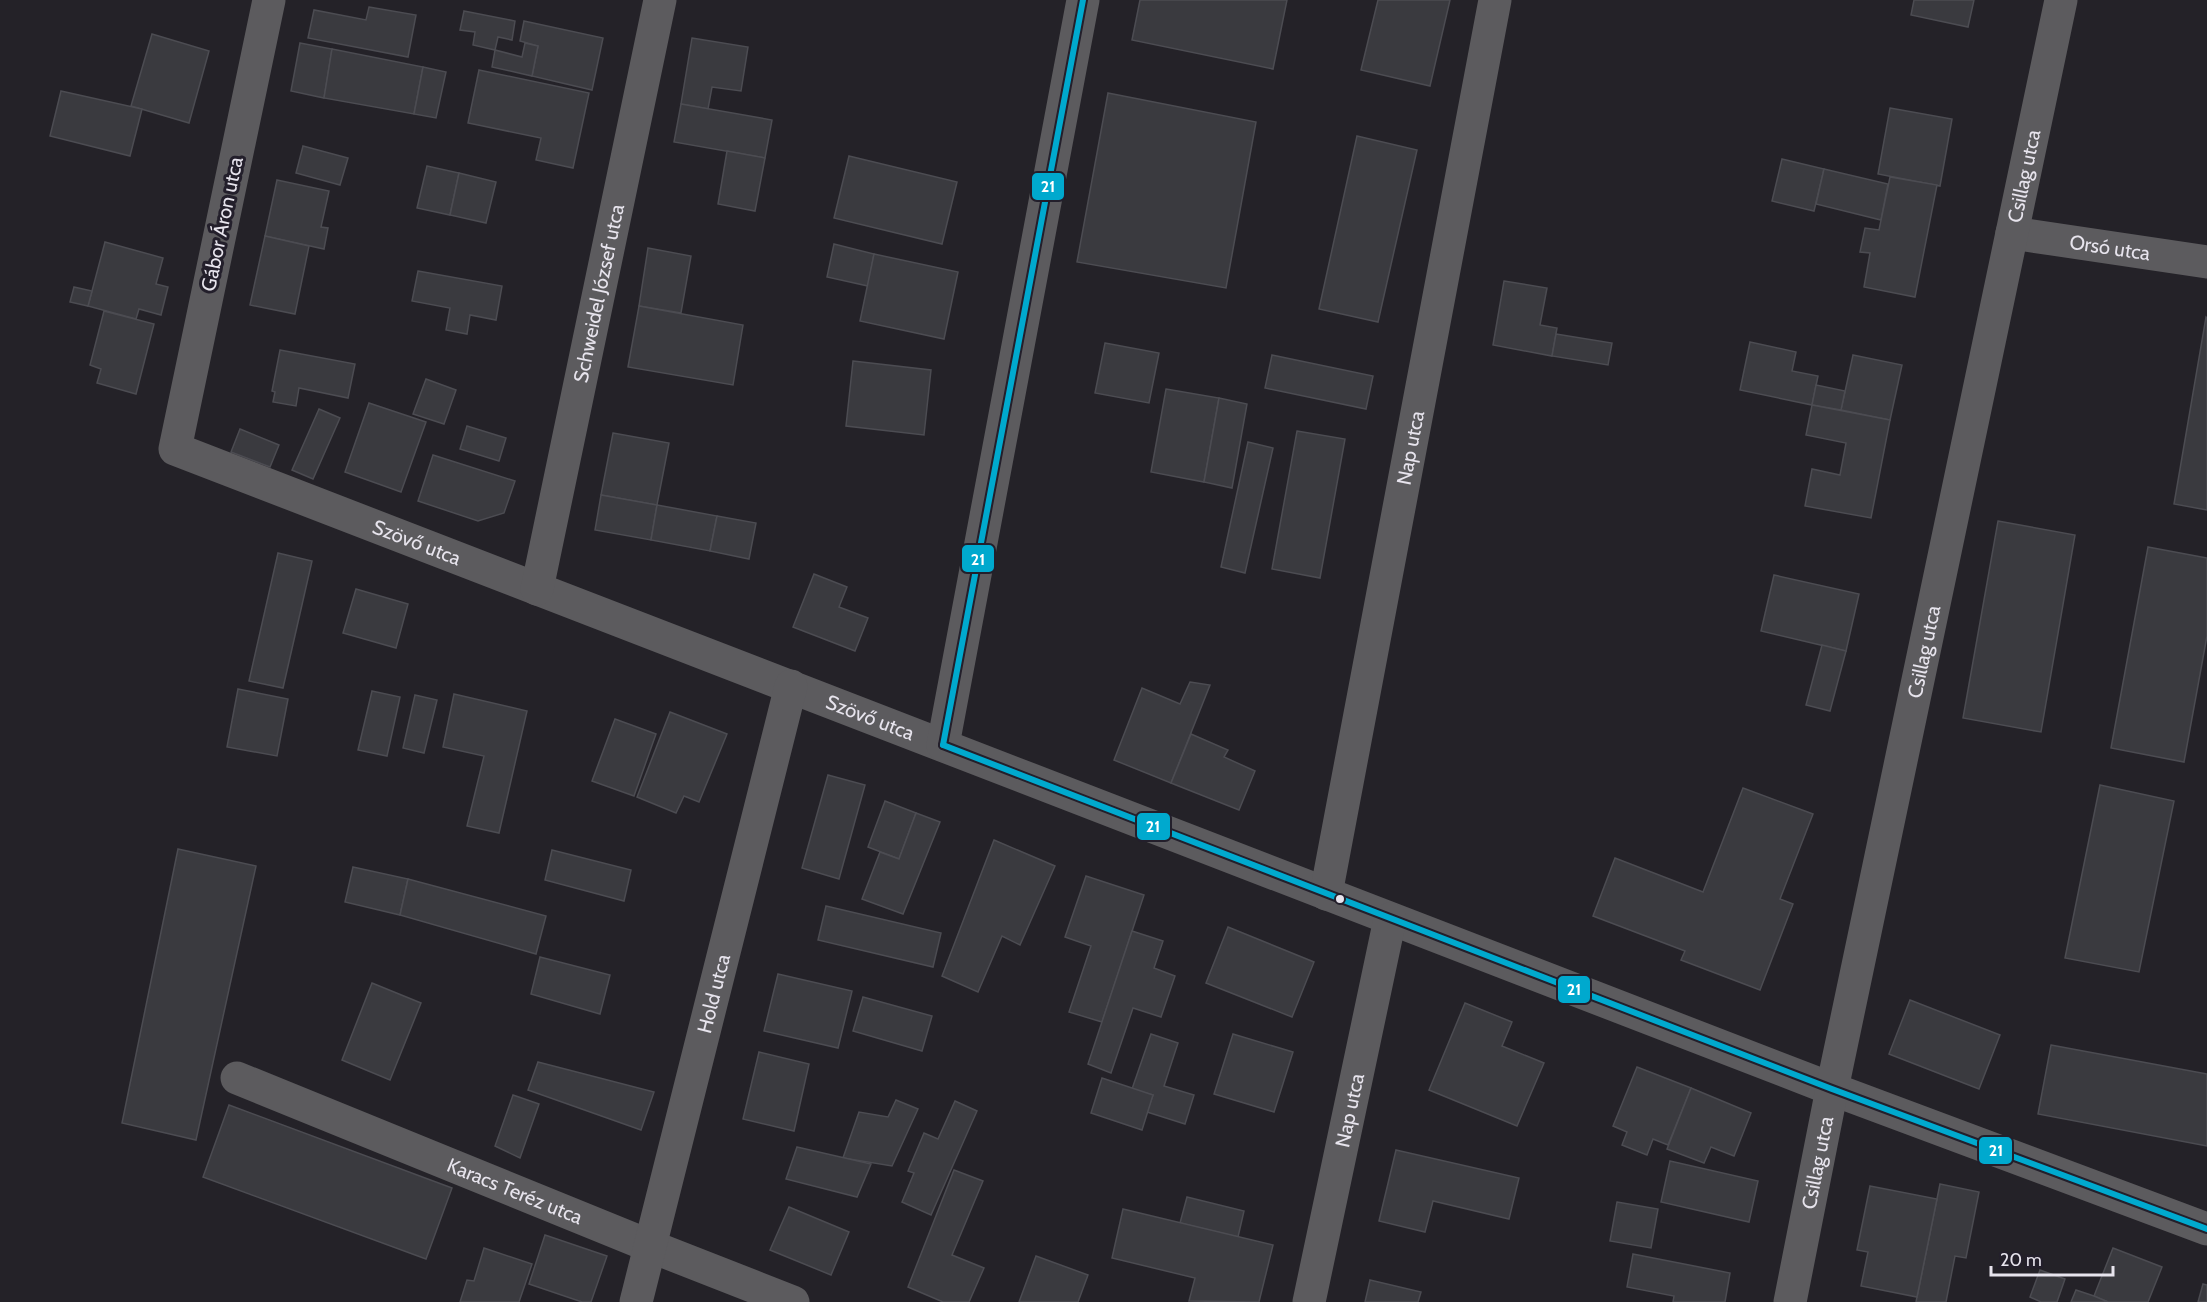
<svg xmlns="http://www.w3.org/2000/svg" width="2207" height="1302" font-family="Cabin,sans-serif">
<rect width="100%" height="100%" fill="#242228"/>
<g fill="#3a3a3f" stroke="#4c4c52" stroke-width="1.5">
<polygon points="1140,0 1287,0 1273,69 1132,40"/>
<polygon points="1378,0 1450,0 1430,86 1361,70"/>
<polygon points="1914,0 1974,0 1968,27 1911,15"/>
<polygon points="369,7 416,15 408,57 308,38 314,10 366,20"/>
<polygon points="464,11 515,21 512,40 498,37 495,50 473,45 475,32 460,30"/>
<polygon points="524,21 603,38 592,90 532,76 538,46 520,41"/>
<polygon points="152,34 209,51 189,123 131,106"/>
<polygon points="692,38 748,47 741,91 712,87 708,109 681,104"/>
<polygon points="300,43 332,49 324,98 291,91"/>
<polygon points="525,43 538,46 532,76 492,67 495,50 522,57"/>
<polygon points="332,49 423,67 414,114 324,98"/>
<polygon points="423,67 446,72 436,118 414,114"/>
<polygon points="479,70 589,93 573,168 536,160 541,138 468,123"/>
<polygon points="61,91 142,109 130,156 50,136"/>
<polygon points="1108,93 1256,122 1226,288 1077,262"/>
<polygon points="681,104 772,120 765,158 674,142"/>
<polygon points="1890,108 1952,119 1940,186 1878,174"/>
<polygon points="1357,136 1417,150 1378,322 1319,309"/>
<polygon points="303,146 348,158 340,185 296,173"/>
<polygon points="727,151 765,158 755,211 718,204"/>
<polygon points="849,156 957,182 942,244 834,218"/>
<polygon points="1782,159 1824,169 1814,211 1772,201"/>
<polygon points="427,166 459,173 450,215 417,208"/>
<polygon points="1824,169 1888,184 1881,220 1816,204"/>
<polygon points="459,173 496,182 486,223 450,215"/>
<polygon points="1890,177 1937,185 1915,297 1864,287 1870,253 1860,252 1865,228 1879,230"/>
<polygon points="277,180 329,191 321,227 328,228 324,249 265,236"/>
<polygon points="265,236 309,246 295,314 250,305"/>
<polygon points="105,242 163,258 156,284 168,287 161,315 139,309 136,319 88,306"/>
<polygon points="834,244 874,254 868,286 827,277"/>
<polygon points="648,248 691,256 681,313 639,306"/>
<polygon points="874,254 958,272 944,339 860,321"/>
<polygon points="418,271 502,286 496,320 470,315 467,334 446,330 450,308 412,301"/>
<polygon points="1504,281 1547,288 1540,325 1557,328 1552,356 1493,345"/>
<polygon points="74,287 92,291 88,306 70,302"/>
<polygon points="639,306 743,325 733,385 628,367"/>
<polygon points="104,311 154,324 136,394 97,383 101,369 90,365"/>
<polygon points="2206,317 2207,318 2207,510 2174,504"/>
<polygon points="1556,334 1612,343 1608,365 1552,356"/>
<polygon points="1750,342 1796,352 1792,371 1818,376 1812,405 1740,390"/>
<polygon points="1105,343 1159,353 1149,403 1095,393"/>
<polygon points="280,350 355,364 348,398 299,388 296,406 273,402 275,392 272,391"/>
<polygon points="1272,355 1373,376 1366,409 1265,388"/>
<polygon points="1853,355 1902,365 1890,420 1841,410"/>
<polygon points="853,361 931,370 924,435 846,426"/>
<polygon points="426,379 456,390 444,424 413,414"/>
<polygon points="1816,385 1845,391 1841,410 1812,405"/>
<polygon points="1166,389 1219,398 1204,482 1151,472"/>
<polygon points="1219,398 1247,404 1232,488 1204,482"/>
<polygon points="369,403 426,422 401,492 345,472"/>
<polygon points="1812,405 1890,420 1871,518 1805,506 1812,469 1840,475 1846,443 1806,435"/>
<polygon points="319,409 340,418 313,479 292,470"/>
<polygon points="467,426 506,438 499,461 460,449"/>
<polygon points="240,429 279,445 270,467 231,452"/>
<polygon points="1297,431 1345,439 1320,578 1272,569"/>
<polygon points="613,433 669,443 657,505 601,495"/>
<polygon points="1248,442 1273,448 1245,573 1221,567"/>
<polygon points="433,455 515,481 504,513 478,521 418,501"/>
<polygon points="601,495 657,505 651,540 595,530"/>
<polygon points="657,505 717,516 710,551 651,540"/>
<polygon points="717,516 756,523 749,559 710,551"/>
<polygon points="1998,521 2075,535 2041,732 1963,718"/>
<polygon points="2148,547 2207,558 2207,636 2184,762 2111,748"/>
<polygon points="278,553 312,561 283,688 249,681"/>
<polygon points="814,574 847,587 839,607 868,618 855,651 793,627"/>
<polygon points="1774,575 1859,594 1846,651 1761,631"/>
<polygon points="356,589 408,604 396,648 343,633"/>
<polygon points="1822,645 1846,651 1830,711 1806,705"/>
<polygon points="1190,682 1210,685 1171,783 1114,760 1142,688 1180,704"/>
<polygon points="238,689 288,699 277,756 227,747"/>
<polygon points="372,691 400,697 387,756 358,750"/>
<polygon points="454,694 527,711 499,833 467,826 484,756 443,747"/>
<polygon points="415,695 437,700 424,753 403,748"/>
<polygon points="670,712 727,734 699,802 684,796 676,813 637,797"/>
<polygon points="615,719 656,734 634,796 592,781"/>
<polygon points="1191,734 1228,750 1224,757 1255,771 1239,810 1171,783"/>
<polygon points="828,775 865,785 839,879 802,868"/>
<polygon points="2100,785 2174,801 2139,972 2065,958"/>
<polygon points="1743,788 1813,814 1780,899 1793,904 1760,990 1681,960 1685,951 1593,916 1615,858 1703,892"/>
<polygon points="885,801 916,813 899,859 868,847"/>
<polygon points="916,813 940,822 903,914 862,899 880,852 899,859"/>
<polygon points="994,840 1055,866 1020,945 1002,936 978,992 942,976"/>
<polygon points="178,849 256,866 196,1140 122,1123"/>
<polygon points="552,850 631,870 624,901 545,880"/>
<polygon points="353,867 408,879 400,915 345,902"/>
<polygon points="1086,876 1144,895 1102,1022 1069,1012 1091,946 1065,937"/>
<polygon points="408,879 546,916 536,954 400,915"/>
<polygon points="826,906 941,933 933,967 818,940"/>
<polygon points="1228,927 1314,962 1292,1017 1206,983"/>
<polygon points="1132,931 1163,941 1154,968 1175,976 1161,1017 1133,1008 1111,1073 1088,1064"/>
<polygon points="540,957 610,975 600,1014 531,994"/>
<polygon points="778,974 852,991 838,1048 764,1031"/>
<polygon points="372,983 421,1003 390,1080 342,1060"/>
<polygon points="863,997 932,1016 922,1051 853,1031"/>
<polygon points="1910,1000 2000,1035 1979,1089 1889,1054"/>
<polygon points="1465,1003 1512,1022 1502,1046 1544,1063 1517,1126 1429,1090"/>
<polygon points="1151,1034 1178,1043 1164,1086 1194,1095 1185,1124 1147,1112 1153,1095 1132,1089"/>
<polygon points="1233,1034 1293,1052 1274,1112 1214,1094"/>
<polygon points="2051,1045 2207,1074 2207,1146 2038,1114"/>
<polygon points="759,1052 809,1064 794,1131 743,1119"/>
<polygon points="538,1062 654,1092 641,1130 528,1090"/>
<polygon points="1637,1067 1691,1088 1668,1145 1653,1139 1647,1155 1622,1145 1627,1132 1613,1126"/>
<polygon points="1102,1078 1153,1095 1142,1130 1091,1113"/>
<polygon points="1691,1088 1751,1113 1734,1156 1711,1147 1704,1163 1667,1149"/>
<polygon points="513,1095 539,1104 520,1158 495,1146"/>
<polygon points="896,1100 918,1109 892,1166 843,1158 859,1112 888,1117"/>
<polygon points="955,1101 977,1111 931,1215 902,1202 914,1173 908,1171 924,1133 938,1139"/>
<polygon points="229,1105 452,1188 426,1259 203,1177"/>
<polygon points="797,1147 871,1164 857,1197 786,1179"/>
<polygon points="1396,1150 1519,1178 1509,1219 1433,1201 1425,1232 1379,1221"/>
<polygon points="1670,1161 1758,1181 1749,1222 1661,1202"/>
<polygon points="954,1170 983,1181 952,1255 984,1268 969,1302 943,1302 908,1287"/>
<polygon points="1940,1184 1979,1192 1966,1258 1955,1256 1946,1302 1916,1302"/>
<polygon points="1870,1186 1937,1199 1917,1297 1861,1286 1868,1252 1857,1250"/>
<polygon points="1187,1197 1244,1211 1238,1237 1180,1223"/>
<polygon points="1617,1202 1658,1209 1651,1248 1610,1241"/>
<polygon points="789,1207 849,1232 831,1275 770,1250"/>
<polygon points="1123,1209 1273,1245 1259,1302 1189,1301 1195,1278 1112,1258"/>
<polygon points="545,1235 607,1256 591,1302 582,1302 529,1284"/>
<polygon points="484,1248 532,1264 519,1302 460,1302 467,1280 474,1281"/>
<polygon points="2113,1248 2162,1267 2148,1302 2108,1302 2094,1296"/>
<polygon points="1633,1254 1730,1273 1725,1302 1673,1302 1674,1296 1627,1287"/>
<polygon points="1036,1256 1088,1275 1078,1302 1019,1302"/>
<polygon points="2040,1270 2065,1279 2057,1302 2041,1302 2030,1297"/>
<polygon points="1370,1280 1421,1292 1418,1302 1365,1302"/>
<polygon points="2203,1284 2207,1285 2207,1302 2198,1302"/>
<polygon points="2076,1290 2094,1296 2108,1302 2071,1302"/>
</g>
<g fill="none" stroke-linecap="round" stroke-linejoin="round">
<g stroke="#5c5b5e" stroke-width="33">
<path id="s1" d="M269,0L175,449L1832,1089L2207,1229"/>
<path id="s2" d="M2012,233L2207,262"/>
<path id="s3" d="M537,589L660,0"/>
<polyline points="943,745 1083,0"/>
<path id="s4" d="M1326,894L1495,0"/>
<path id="s5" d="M237,1078L650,1246L793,1302"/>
<path id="s6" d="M636,1302L791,686"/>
<path id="s7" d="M1309,1302L1390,919"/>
<path id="s8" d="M1790,1302L1832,1089L2061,0"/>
</g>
<defs>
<g id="bus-1">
<polyline points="943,745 1832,1089 2207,1229"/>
<polyline points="943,745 1083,0"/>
</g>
</defs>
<use href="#bus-1" stroke="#231f2b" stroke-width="10"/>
<use href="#bus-1" stroke="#00a9ce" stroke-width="6"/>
</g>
<circle fill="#e7e4ed" stroke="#231f2b" stroke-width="2" cx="1340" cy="899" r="5"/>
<g text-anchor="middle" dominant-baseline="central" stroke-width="6" stroke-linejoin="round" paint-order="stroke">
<g font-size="20" fill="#e7e4ed" stroke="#231f2b">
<text stroke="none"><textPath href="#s8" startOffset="1150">Csillag utca</textPath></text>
<text transform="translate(222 224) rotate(-78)">Gábor Áron utca</text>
<text stroke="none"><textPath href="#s2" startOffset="99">Orsó utca</textPath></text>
<text stroke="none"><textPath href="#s3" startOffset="302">Schweidel József utca</textPath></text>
<text stroke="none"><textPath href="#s4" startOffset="454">Nap utca</textPath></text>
<text stroke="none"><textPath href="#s1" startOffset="718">Szövő utca</textPath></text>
<text stroke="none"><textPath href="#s8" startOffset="664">Csillag utca</textPath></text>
<text stroke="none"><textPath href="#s1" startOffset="1204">Szövő utca</textPath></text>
<text stroke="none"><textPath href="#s6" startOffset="318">Hold utca</textPath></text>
<text stroke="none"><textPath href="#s7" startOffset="196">Nap utca</textPath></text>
<text stroke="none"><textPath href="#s8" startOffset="142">Csillag utca</textPath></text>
<text stroke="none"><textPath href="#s5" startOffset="300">Karacs Teréz utca</textPath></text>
</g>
</g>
<g stroke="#231f2b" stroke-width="2">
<rect x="1031" y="172" width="34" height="29" rx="6" fill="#00a9ce"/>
<rect x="961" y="544" width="34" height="29" rx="6" fill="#00a9ce"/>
<rect x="1136" y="812" width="35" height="29" rx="6" fill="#00a9ce"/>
<rect x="1557" y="975" width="34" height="29" rx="6" fill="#00a9ce"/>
<rect x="1978" y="1136" width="35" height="29" rx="6" fill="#00a9ce"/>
</g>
<g font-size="16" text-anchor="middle" font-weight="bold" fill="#fff">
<text x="1048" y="192">21</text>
<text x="978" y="565">21</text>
<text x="1153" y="832">21</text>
<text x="1574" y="995">21</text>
<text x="1996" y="1156">21</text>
</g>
<path d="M1991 1266v9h122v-9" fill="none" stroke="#e7e4ed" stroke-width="3"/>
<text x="2000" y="1266" font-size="18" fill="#e7e4ed" stroke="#231f2b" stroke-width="4.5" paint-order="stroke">20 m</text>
</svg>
